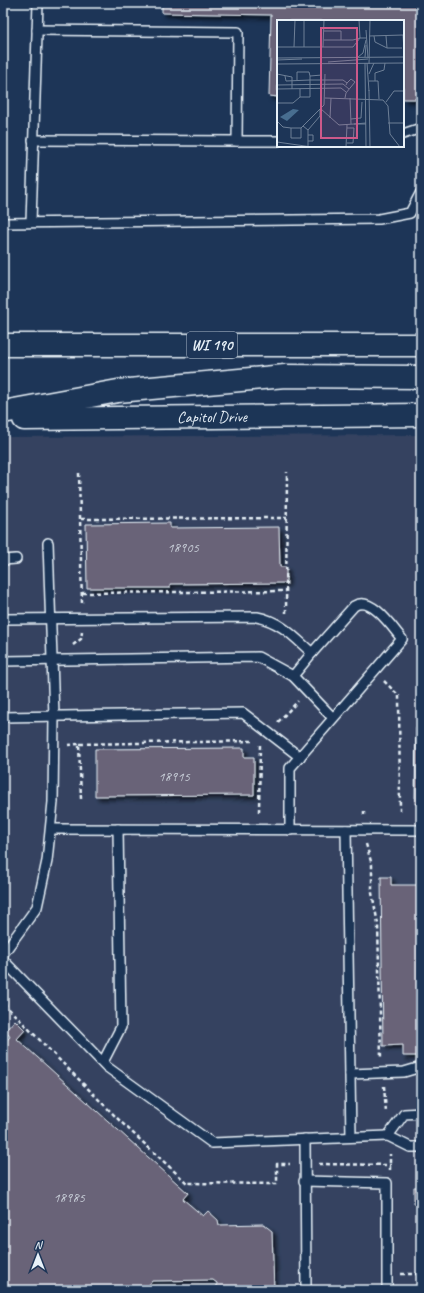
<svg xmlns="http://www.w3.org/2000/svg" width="424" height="1293" font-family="Caveat,sans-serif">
<defs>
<filter id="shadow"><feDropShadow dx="3.5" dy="3.5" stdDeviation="2" flood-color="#0009"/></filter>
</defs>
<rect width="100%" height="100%" fill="#1d3557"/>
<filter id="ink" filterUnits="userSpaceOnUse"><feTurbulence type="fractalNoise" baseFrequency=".025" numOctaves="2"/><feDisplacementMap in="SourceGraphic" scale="8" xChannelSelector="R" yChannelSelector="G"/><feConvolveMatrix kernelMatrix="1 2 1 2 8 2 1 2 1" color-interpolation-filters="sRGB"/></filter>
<g filter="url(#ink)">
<polygon fill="#344361" points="421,435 421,1290 3,1290 3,437"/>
<g fill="#696478" stroke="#e8f1f8" filter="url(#shadow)">
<polygon points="162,3 421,3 421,99 403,99 403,21 278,21 278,97 269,96 271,15 162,13"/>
<polygon points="170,523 170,528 279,527 280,567 286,567 286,583 170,584 170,588 87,588 86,524"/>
<polygon points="416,727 421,727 421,804 415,804"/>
<polygon points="244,748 244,757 254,757 254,795 95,796 95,749"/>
<polygon points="381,877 391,877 391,885 421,885 421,1056 403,1056 403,1045 383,1046"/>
<polygon points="15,1020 25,1030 17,1039 188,1193 183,1199 203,1216 208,1211 218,1220 219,1225 263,1224 272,1231 274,1290 217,1290 217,1283 213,1280 152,1281 145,1290 3,1289 3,1044 10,1037 6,1030"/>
<polygon points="414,1187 421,1187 421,1289 420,1204 414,1204"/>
</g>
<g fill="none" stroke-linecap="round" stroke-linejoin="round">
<defs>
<g id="service">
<polyline points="37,30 238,32 237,141 278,141"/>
<polyline points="403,134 421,128"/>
<polyline points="33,140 237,141"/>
<polyline points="31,222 38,3"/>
<polyline points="3,223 379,219 410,213 421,192"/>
<polyline points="3,560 16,559"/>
<path d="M3,619L257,617C282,622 294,637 312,653L293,676"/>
<polyline points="3,661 258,657 293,676 333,718"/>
<polyline points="3,717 243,713 300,757"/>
<polyline points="51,829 421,830"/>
<path d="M290,830V768L402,639C392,627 371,595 354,606L312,653"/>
<polyline points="346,830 351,1137"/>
<polyline points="3,954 37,907 47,861 53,802 54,716 48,543"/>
<polyline points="3,960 107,1067 212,1143 388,1136"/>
<polyline points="103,1062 121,1027 118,829"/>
<polyline points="350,1074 404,1072 421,1067"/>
<polyline points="421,1113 404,1114 388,1136 410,1147 421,1147"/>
<polyline points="305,1139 306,1290"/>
<polyline points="304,1181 387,1183 387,1290"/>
</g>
<g id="primary">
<polyline points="3,345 421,345"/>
<polyline points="3,412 118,391 285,376 421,377"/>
<path id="s1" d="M24,419L421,415"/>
</g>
</defs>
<use href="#service" stroke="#e8f1f8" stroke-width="12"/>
<use href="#primary" stroke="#e8f1f8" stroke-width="25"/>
<g stroke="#e8f1f8" stroke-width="2.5" stroke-dasharray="4 3" stroke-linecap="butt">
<polyline points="79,473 82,605"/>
<polyline points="81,519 287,518"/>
<polyline points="82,593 286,591"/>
<polyline points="286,613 287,472"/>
<polyline points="73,645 81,639 82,632"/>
<polyline points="384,681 399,696 400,811"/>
<polyline points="278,722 298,701"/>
<polyline points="68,745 79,744"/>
<polyline points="81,799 79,744 254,741"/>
<polyline points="364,811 364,817"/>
<polyline points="259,812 260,743"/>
<polyline points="366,844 372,865 372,893 378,924 381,1059"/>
<polyline points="3,1005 5,1005 121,1122 187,1183 277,1184 277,1164 290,1164"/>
<polyline points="384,1086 386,1113"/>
<polyline points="319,1164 391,1165"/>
<polyline points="390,1170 390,1154"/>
<polyline points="401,1274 417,1274"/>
</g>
<use href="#service" stroke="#1d3557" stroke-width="9"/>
<use href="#primary" stroke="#1d3557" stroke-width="22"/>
</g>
</g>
<g text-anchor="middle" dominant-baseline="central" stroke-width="3" stroke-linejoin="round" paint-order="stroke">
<g font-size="14" fill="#c8ced8">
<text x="183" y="547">18905</text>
<text x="174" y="776">18915</text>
<text x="69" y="1197">18985</text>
</g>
<rect fill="#1d3557" stroke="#abb9c8" stroke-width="1" x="187" y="332" width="50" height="26" rx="3"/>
<g font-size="15" font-weight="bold" fill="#e8f1f8">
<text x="212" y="345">WI 190</text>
</g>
<g font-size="16" fill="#e8f1f8" stroke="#1d3557">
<text stroke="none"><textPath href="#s1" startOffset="188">Capitol Drive</textPath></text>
</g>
</g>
<g transform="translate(277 20)">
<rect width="127" height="127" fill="#1d3557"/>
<path d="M16,89L22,90L10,101L3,97Z" fill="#486e90"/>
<path fill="none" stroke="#6e8097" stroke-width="1" d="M89,10L91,38M47,11H64V20H76L83,18L82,0M92,16L126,15L127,31M97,16L98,22L110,28H125M109,16L110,28M47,20H64M0,27H27V0M17,27L18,0M27,27H76L83,18H89M46,27L47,0M81,37L86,33L89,20M88,37L89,25M0,38L127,37M0,40L25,39M51,42L91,39M88,43L89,127M90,43L92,71M0,44L127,43M92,44L93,0M0,54L15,57V69M92,54L97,43M45,55L33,56V60H66L70,63L69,65M8,56L9,61L33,60V77H23V69M20,60V52H32L33,56M92,61H101L102,79M98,61V53L107,50L108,43M0,65L66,64L72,69M0,69L64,68L69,72M92,70L93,127M48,78L106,80L111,86L113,114L123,127M68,78L69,73L78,62L74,59L70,63M73,78L74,104M109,82L117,71H127M0,83H16L23,77M44,89L62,105L77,104M53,98L54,78M74,99L84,98L85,82M0,101L6,107L14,108M89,103L77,104H89M111,103H127M26,106L47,85L48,54M24,108H14V118H24V108L26,106L31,110V126M70,108H77L76,123H70M31,110L43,96V90M31,121H36V115H31M0,122L35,127M69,127L70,105M76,127H89"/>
<path fill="#cd598a" fill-opacity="0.15" stroke="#cd598a" stroke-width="2" d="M44,8H80V118H44Z"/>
<rect width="127" height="127" fill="none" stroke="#e8f1f8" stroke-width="2"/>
</g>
<rect width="424" height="1293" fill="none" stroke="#1d3557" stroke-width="16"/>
<rect x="8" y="8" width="408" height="1277" fill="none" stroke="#e8f1f8" stroke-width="1.5" filter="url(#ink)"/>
<g transform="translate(38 1255)" stroke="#1d3557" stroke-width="3" paint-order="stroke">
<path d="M0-3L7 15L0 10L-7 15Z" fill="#e8f1f8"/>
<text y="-6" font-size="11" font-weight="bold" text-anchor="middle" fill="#e8f1f8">N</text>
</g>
</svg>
